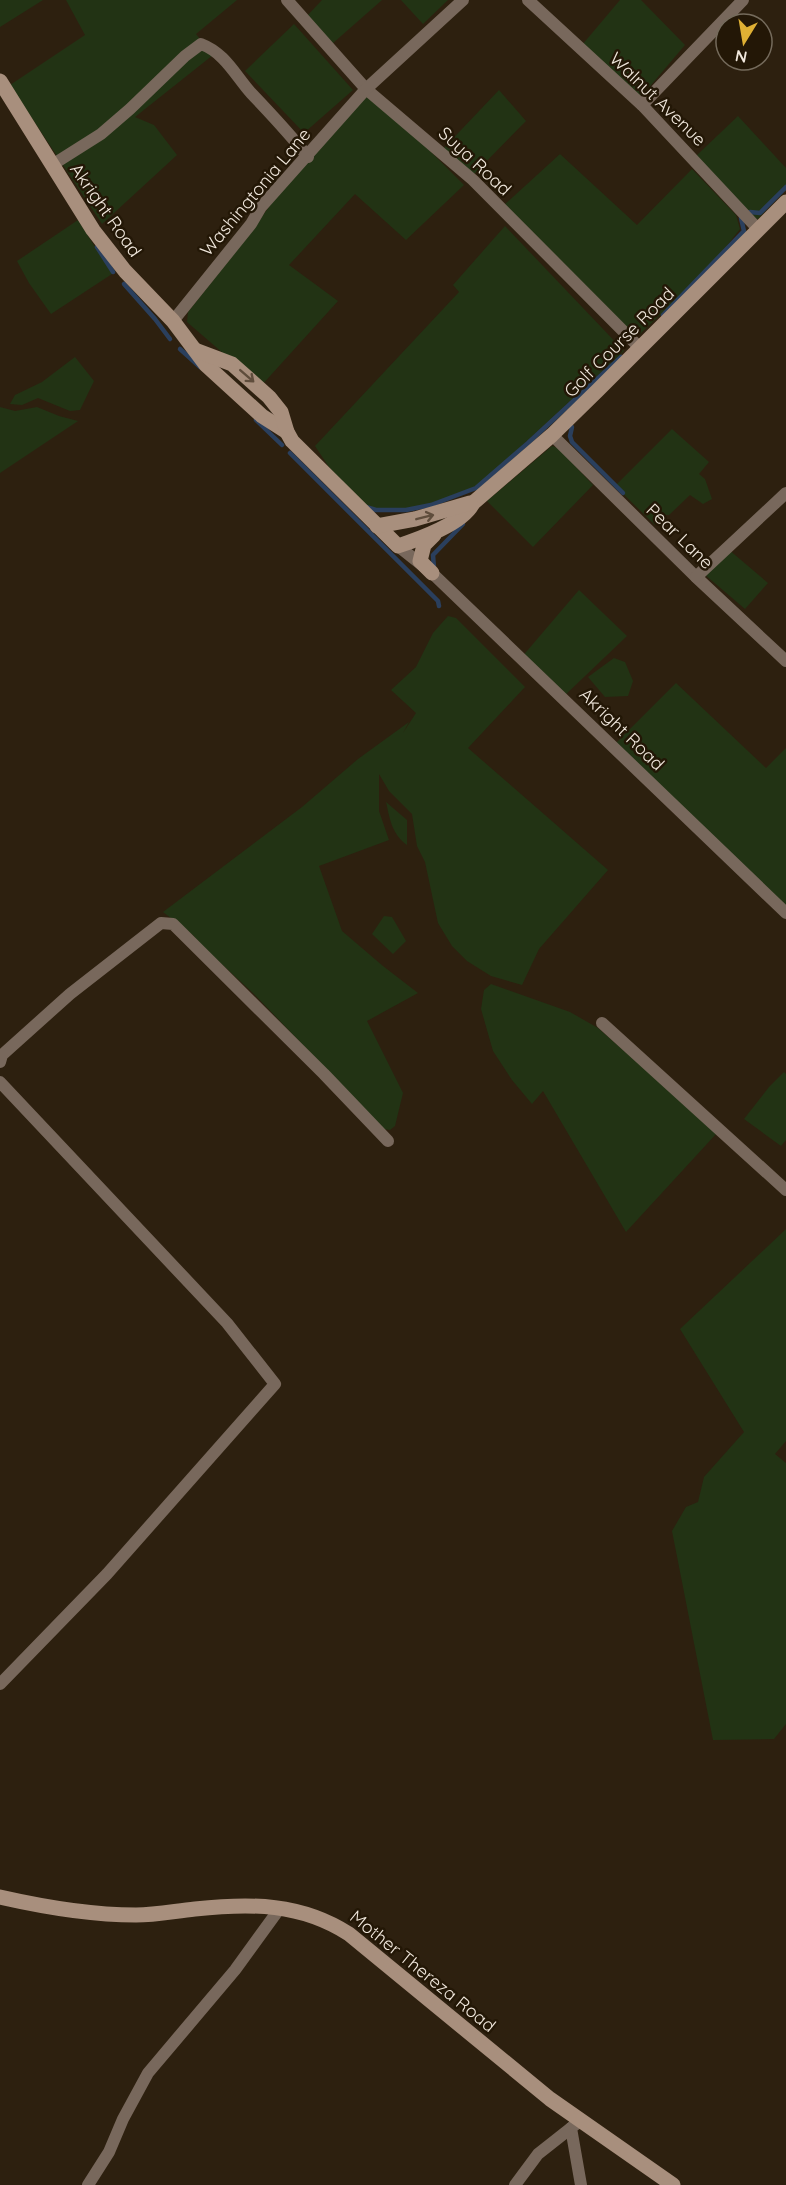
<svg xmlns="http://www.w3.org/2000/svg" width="786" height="2185" font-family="Quicksand,sans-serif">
<rect width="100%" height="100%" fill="#2d200f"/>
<g fill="#223314">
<polygon points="0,0 43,0 0,27"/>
<polygon points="66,0 237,0 196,34 213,55 135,117 154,125 177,155 102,224 10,85 85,35"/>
<polygon points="322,0 382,0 332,44 307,16"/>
<polygon points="401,0 448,0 423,24"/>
<polygon points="620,0 641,0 685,45 646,91 640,96 582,45"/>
<polygon points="294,24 353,90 304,133 245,71"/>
<polygon points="499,90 526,121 473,175 443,149"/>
<polygon points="368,95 414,135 464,185 406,240 355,194 289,265 338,301 261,386 187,322 188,312 249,235 310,149"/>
<polygon points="738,116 786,168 786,188 758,219 752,218 696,156"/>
<path d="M560,154L637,225L692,169L736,215L740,229C711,267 675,301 640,334L631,333L503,206Z"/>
<polygon points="78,220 112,274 51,314 29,283 17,261"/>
<polygon points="505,226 624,351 476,488 421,509 387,511 372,510 354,496 329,467 315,446 459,292 453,285"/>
<polygon points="75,357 94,381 80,410 70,411 38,398 22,405 10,404 15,395 42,382"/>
<polygon points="0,407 15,411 37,407 59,416 78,421 0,473"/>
<polygon points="672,429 709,462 699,474 705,479 712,499 703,504 690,495 669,515 663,515 655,525 615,486"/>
<polygon points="552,446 558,448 593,485 533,547 487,501"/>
<polygon points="728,549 768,583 745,609 704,574"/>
<polygon points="579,590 627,636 562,698 521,658"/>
<polygon points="448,616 456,618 525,687 468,748 608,870 539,949 522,985 491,976 467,961 452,946 438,923 425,862 417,846 412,814 389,791 379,774 379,811 389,840 319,866 342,931 383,966 418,993 367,1021 403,1093 395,1126 390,1130 384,1129 253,993 200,944 193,935 163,912 302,807 358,759 409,722 403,733 416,713 391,690 416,667 433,633"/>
<polygon points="614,658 625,662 633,681 628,696 605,697 588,677"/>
<polygon points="676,683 766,768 786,748 786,913 612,747"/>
<path d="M386,802L407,820V845C392,834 390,820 386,802Z"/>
<polygon points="384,916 392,917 406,941 393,954 372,934"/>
<polygon points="491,984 570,1012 598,1028 717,1133 626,1232 543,1091 532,1104 512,1080 493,1051 481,1009 484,990"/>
<polygon points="784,1072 786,1074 786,1140 781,1146 744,1119 769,1087"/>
<polygon points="786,1229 786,1441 775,1454 786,1463 786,1724 774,1739 713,1740 672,1531 686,1507 698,1502 704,1477 744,1432 680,1329"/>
</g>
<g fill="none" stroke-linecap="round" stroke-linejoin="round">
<g stroke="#2a3f5d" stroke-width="4.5">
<polyline points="750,212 760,213 786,187"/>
<polyline points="97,247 113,272"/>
<polyline points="124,284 155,319 170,339"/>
<polyline points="663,315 744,231 741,218"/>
<polyline points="180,349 200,367"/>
<polyline points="256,420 282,445"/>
<polyline points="572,427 570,436 572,442 623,493"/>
<polyline points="290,453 438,601 439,606"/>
<polyline points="366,507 376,510 406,510 431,505 476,488 528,443 621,357"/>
<polyline points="434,568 433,555 463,524"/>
</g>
<g stroke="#78685c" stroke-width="12">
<polyline points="287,0 366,89 473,180 640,348"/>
<polyline points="528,0 642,105 758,229"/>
<polyline points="642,105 743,0"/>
<path d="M52,165L101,134L130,109L185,56L201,44C225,53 235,75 251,93C271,114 290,134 308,157"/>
<polyline points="173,321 251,224 261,207 366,89 463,0"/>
<polyline points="552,435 696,577 786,661"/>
<polyline points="398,546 432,573 786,913"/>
<polyline points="696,577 786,493"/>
<polyline points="602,1023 786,1190"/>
<polyline points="0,1062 2,1055 70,994 161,923 173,924 324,1074 388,1141"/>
<polyline points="0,1082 227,1323 275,1384 107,1574 0,1684"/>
<polyline points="576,2124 571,2128 581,2185"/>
<polyline points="88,2185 109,2152 123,2119 148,2073 235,1970 280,1908"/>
<polyline points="515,2185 538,2154 571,2128"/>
</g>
<g stroke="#a88f7d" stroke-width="15">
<polyline points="0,81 93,230 125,271 173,321 206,365 262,416 287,432"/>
<path d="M195,350L232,364L269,397L281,412L287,432L292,441L398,546C419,539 463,524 473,503L552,435L598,390L786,202"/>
<polyline points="377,526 415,519 470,503"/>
<polyline points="432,573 420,561 424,545 434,535"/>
<path d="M0,1897C44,1907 90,1915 136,1915C156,1915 175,1911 195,1909C251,1903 301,1903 349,1934L550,2099L673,2185"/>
</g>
</g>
<defs><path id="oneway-shaft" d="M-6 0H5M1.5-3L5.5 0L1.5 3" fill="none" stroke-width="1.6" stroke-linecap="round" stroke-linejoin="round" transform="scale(1.5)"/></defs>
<g stroke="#5f4d3c">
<use href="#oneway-shaft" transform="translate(247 376) rotate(41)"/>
<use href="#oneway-shaft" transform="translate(425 517) rotate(-14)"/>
</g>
<g text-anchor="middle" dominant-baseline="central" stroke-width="5" stroke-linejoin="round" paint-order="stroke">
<g font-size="18" fill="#f1e8dd" stroke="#231706">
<text transform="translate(658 99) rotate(44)">Walnut Avenue</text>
<text transform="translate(475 161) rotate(43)">Suya Road</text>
<text transform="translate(255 192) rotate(-50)">Washingtonia Lane</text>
<text transform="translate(106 210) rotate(55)">Akright Road</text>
<text transform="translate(619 342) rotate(-45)">Golf Course Road</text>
<text transform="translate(680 536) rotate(44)">Pear Lane</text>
<text transform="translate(622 729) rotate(44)">Akright Road</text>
<text transform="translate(423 1971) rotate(39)">Mother Thereza Road</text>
</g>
</g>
<g transform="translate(744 42) rotate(191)"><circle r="28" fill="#231706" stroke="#756b5c" stroke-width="1.5"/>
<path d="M0-4.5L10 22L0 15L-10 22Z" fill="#dfb034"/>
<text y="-9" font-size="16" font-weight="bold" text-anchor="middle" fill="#f1e8dd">N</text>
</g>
</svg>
